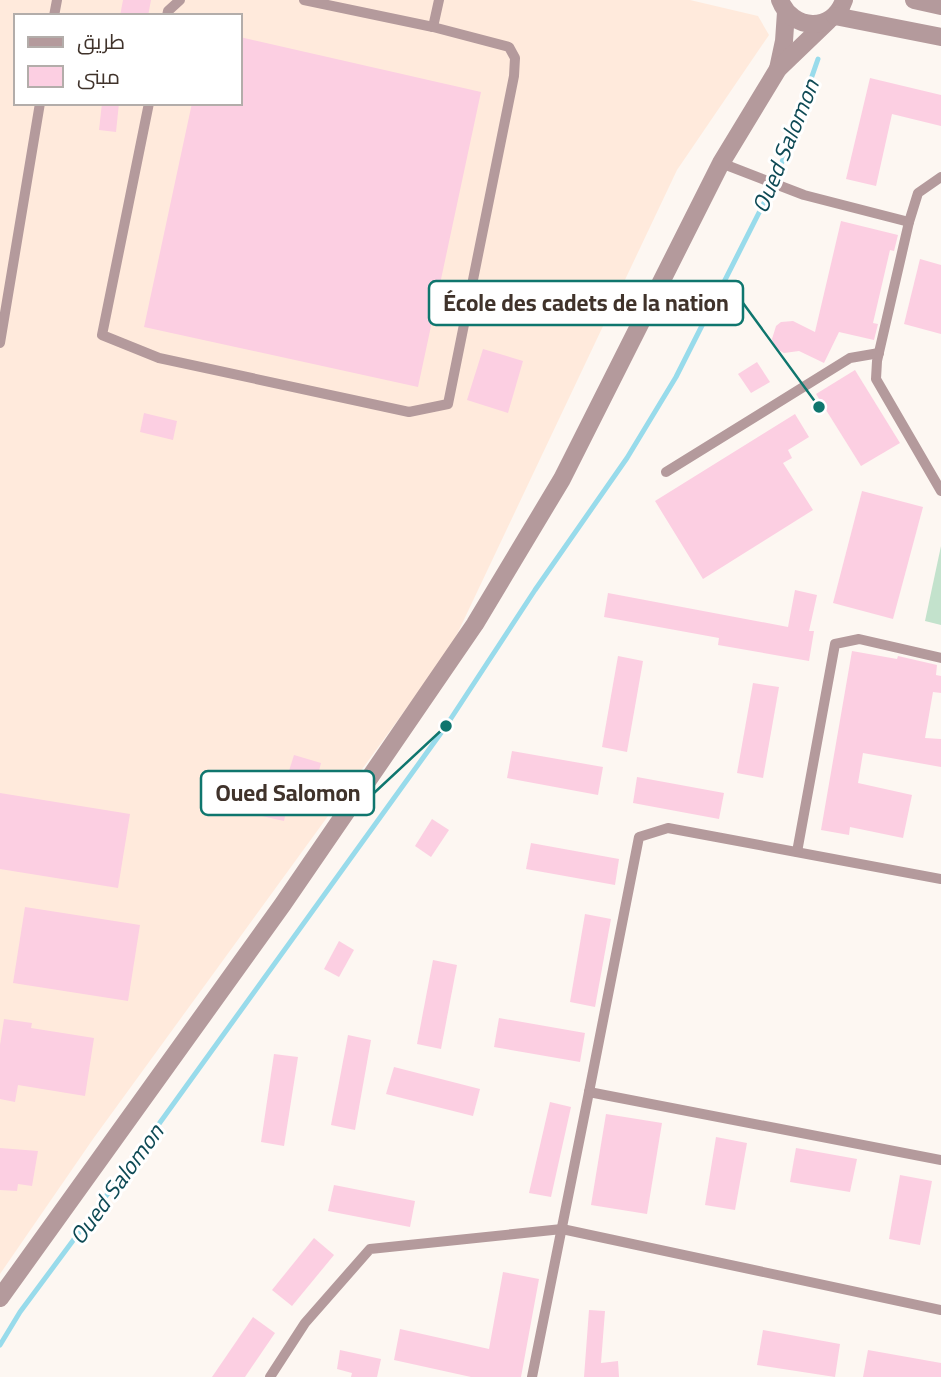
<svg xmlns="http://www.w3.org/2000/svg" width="941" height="1377" font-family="Georgia,Cairo,serif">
<rect width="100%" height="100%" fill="#fdf7f2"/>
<path fill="#ffeadc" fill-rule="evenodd" d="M0,0H690L758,16L769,35L677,170L451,647L93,1139L0,1274ZM16,16H240V103H16Z"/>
<polygon fill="#c3e2cc" points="941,546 941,625 925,621"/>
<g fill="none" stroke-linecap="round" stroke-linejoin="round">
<polyline stroke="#98dbeb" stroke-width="5" points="0,1345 20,1312 138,1153 446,726 535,590 627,458 676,377 776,179 818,59"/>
</g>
<g fill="#fccfe2">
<polygon points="123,0 151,0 148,16 120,16"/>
<polygon points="240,37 481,92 418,387 144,327 192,103 240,103"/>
<polygon points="870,78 941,95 941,126 892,114 876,186 846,179"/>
<polygon points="102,103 119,103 116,132 99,130"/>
<polygon points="841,221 898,235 894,251 890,250 873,323 878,324 874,340 839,332 824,363 799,351 784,353 775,348 772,339 776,326 781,322 793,321 815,332"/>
<polygon points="920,259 941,265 941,334 904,324"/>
<polygon points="483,349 523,361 508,413 467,400"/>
<polygon points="757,362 770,382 751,393 738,374"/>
<polygon points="855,370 900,443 861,466 816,394"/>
<polygon points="144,413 177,421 173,440 140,432"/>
<polygon points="795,414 809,437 788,450 792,458 783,463 813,510 703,579 655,501"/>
<polygon points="862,491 923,507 893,619 833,603"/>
<polygon points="795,590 817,595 809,631 814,631 809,661 718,645 719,638 604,617 608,593 788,627"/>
<polygon points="852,651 897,659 898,656 937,665 936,675 941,676 941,693 933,692 925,738 941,739 941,767 863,753 858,783 912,795 903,838 850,827 849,835 821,830"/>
<polygon points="618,656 643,661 627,752 602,747"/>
<polygon points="753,683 779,687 763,778 737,773"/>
<polygon points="512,751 603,767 598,795 507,778"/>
<polygon points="294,755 321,763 316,782 288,774"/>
<polygon points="229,774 291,789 284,821 222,807"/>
<polygon points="637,777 724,793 719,819 633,803"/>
<polygon points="0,793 130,814 118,888 0,869"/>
<polygon points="432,819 449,830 431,857 415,846"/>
<polygon points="531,843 619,859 615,885 526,869"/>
<polygon points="25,907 140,925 128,1001 13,983"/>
<polygon points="585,914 611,919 595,1007 570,1002"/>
<polygon points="339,941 354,950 339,977 324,969"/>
<polygon points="433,960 457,965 441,1049 417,1044"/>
<polygon points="499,1018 585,1033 580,1062 494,1047"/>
<polygon points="4,1019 32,1023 31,1028 94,1038 85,1096 18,1085 15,1102 0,1099 0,1045"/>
<polygon points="348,1035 371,1040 355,1130 331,1125"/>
<polygon points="274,1054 298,1057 284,1146 261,1142"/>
<polygon points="394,1067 480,1089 473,1116 386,1094"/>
<polygon points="550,1102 571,1107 551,1197 529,1193"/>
<polygon points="606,1114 662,1123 647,1214 591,1205"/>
<polygon points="716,1137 747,1143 735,1210 705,1205"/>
<polygon points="0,1148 38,1151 32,1186 18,1184 17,1191 0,1190"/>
<polygon points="796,1148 857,1159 850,1192 790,1182"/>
<polygon points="900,1175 932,1181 920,1245 889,1239"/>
<polygon points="334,1185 415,1201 410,1227 328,1211"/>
<polygon points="314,1238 334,1255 292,1306 272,1290"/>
<polygon points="503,1272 539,1279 521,1377 471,1377 394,1360 400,1329 489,1349"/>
<polygon points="589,1310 605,1311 601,1363 618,1361 619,1377 584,1377"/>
<polygon points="253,1317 275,1333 245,1377 212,1377"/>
<polygon points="763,1330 840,1344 835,1377 757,1365"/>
<polygon points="340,1350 381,1359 377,1377 351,1377 352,1373 337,1369"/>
<polygon points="868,1350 941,1363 941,1377 863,1377"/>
</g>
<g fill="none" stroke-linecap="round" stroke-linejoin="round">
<g stroke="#b49a9c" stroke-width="10">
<polyline points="54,16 57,0"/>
<polyline points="167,16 168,11 180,0"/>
<polyline points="433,27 439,0"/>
<polyline points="149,103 102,335 159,358 409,412 448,404 514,76 515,58 509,47 433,27 304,0"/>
<polyline points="721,163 804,195 909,222"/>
<polyline points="941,177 918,193 909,222 877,361 876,379 941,491"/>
<polyline points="0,343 40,103"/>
<polyline points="666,472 850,358 879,353"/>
<polyline points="797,852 835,644 859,639 941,658"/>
<polyline points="589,1092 639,837 668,828 941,879"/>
<polyline points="270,1377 305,1323 370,1249 562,1229 941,1310"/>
<polyline points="532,1377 589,1092 941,1160"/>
</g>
<g stroke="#b49a9c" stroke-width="18">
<polyline points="778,69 784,41 786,12"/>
<polyline points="0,1298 283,904 475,624 562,479 721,163 778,69 828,21"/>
</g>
<g stroke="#b49a9c" stroke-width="18">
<path d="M780,0C792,31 833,33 844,0"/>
<polyline points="914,0 941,6"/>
<polyline points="835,16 941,37"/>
</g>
</g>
<g text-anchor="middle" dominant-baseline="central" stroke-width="6" stroke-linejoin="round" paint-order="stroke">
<g font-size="23" font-style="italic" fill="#0e4a55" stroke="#fff">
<text transform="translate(785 146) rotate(-68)">Oued Salomon</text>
<text transform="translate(116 1184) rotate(-54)">Oued Salomon</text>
</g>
</g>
<path fill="none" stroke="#0f766e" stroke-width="2.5" d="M819 407L743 303M446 726L374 793"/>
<g fill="#0f766e" stroke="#fff" stroke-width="2.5">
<circle cx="819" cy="407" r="7"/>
<circle cx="446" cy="726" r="7"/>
</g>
<g fill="#fff" stroke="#0f766e" stroke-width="2.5">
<rect x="429" y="281" width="314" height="44" rx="7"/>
<rect x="201" y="771" width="173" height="44" rx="7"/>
</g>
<g font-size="23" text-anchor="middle" font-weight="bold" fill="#40332b">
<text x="586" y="311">École des cadets de la nation</text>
<text x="288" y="801">Oued Salomon</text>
</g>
<rect x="14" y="14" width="228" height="91" fill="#ffffff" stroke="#b3adaa" stroke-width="2"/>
<rect x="28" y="37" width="35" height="10" fill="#b49a9c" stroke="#b3adaa" stroke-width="2"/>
<text x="77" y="49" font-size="21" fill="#40332b">طريق</text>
<rect x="28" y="66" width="35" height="21" fill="#fccfe2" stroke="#b3adaa" stroke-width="2"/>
<text x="77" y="84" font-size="21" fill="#40332b">مبنى</text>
</svg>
